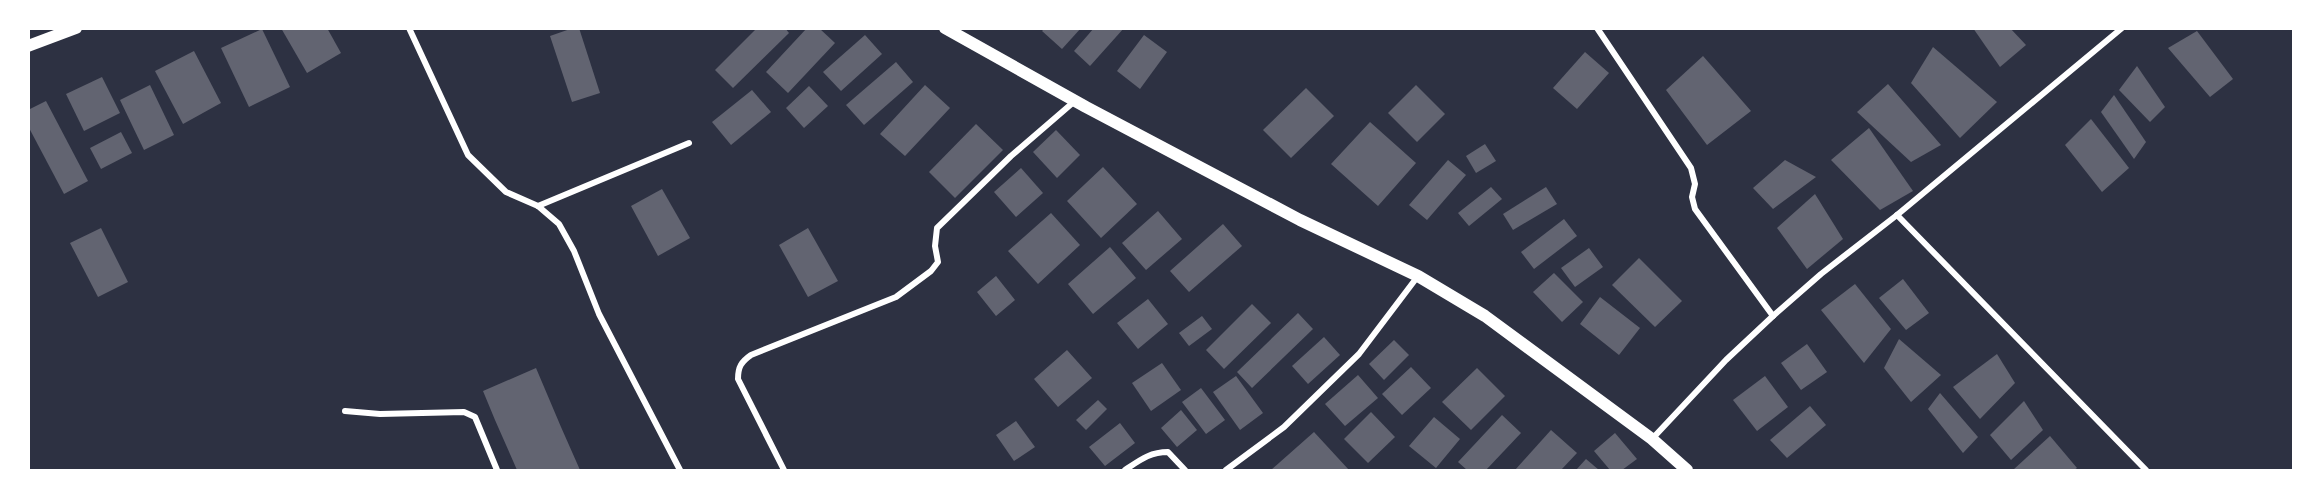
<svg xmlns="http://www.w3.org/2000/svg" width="2322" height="499" font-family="Raleway,sans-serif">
<rect width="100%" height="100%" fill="#2d3142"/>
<g fill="#626471">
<polygon points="281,28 327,28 341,53 307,73"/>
<polygon points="573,28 579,28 600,93 572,102 550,36"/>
<polygon points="757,28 785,28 789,33 733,88 715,70"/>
<polygon points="807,28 819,28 835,43 788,93 766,72"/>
<polygon points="1045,28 1081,28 1062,49 1042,31"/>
<polygon points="1094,28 1124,28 1090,66 1074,51"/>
<polygon points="1973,28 2010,28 2026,45 2000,67"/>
<polygon points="262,29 290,87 249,107 221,48"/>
<polygon points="2197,31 2233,79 2210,97 2168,48"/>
<polygon points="865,35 882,54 841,91 823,72"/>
<polygon points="1144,35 1167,52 1140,89 1117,71"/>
<polygon points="1933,47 1997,102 1960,138 1911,83"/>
<polygon points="194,51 221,103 183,124 155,71"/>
<polygon points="1585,52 1609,73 1577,109 1553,88"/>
<polygon points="1703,56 1751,111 1707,145 1666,90"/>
<polygon points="896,62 913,82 864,125 846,105"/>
<polygon points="2137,66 2165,107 2150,122 2119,90"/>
<polygon points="102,77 120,113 84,131 66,94"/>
<polygon points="1888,84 1941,145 1911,162 1857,112"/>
<polygon points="150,85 174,135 144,150 120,100"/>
<polygon points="925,85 950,108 905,156 880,134"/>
<polygon points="1416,85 1445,114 1417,142 1388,113"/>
<polygon points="809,86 828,106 804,128 786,108"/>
<polygon points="1306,88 1334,116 1291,158 1263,130"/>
<polygon points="752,90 771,112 731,145 712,122"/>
<polygon points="2114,95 2146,142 2134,159 2101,112"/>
<polygon points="46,101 88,181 64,194 28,126 28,110"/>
<polygon points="2091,119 2129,168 2102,192 2065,145"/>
<polygon points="1370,122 1416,163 1378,206 1331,164"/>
<polygon points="976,124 1003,150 955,198 929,172"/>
<polygon points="1869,128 1913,191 1880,210 1831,160"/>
<polygon points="1056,130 1080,155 1057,178 1033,152"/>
<polygon points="121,132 132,153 101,169 90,148"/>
<polygon points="1485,144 1496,161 1476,173 1466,156"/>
<polygon points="1448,160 1466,175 1427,220 1409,205"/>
<polygon points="1785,160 1816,177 1773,209 1753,188"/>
<polygon points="1103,167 1137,204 1101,238 1067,201"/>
<polygon points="1021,168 1043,193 1016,217 994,192"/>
<polygon points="1491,187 1502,199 1469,226 1458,213"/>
<polygon points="1546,187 1557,204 1513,230 1503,214"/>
<polygon points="662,189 690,238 658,256 631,206"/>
<polygon points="1815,194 1843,239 1807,269 1777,228"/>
<polygon points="1158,211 1182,239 1146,270 1122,243"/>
<polygon points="1051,213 1080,245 1038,284 1008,251"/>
<polygon points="1564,219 1577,236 1534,269 1521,252"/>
<polygon points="1223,224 1242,246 1189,292 1170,271"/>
<polygon points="101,228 128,282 98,297 70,243"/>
<polygon points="808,228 838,281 808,297 779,245"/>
<polygon points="1110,247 1136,278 1093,314 1068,284"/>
<polygon points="1589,248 1603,267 1575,287 1561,268"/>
<polygon points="1639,258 1682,301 1655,327 1612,285"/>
<polygon points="1554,273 1583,302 1562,322 1533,292"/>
<polygon points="996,276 1015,300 996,316 977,292"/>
<polygon points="1903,279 1929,313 1906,330 1879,298"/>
<polygon points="1855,284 1891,329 1864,363 1821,310"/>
<polygon points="1600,297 1640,328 1619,355 1580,324"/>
<polygon points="1148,299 1168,324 1138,349 1117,323"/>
<polygon points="1252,304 1271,323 1224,369 1206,350"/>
<polygon points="1298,313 1313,329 1252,388 1237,372"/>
<polygon points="1202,316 1212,329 1189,346 1179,333"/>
<polygon points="1324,337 1340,355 1308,384 1292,366"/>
<polygon points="1899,339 1941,375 1911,402 1884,368"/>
<polygon points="1394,340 1409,355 1384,380 1369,364"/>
<polygon points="1807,344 1827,372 1801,390 1781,363"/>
<polygon points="1067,350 1092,378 1058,407 1034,379"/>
<polygon points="1997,354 2015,383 1980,419 1953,387"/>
<polygon points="1162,363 1181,390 1151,411 1132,383"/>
<polygon points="1411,367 1431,388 1402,415 1382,394"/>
<polygon points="536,368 561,427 580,470 517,470 495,420 483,391"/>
<polygon points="1477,368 1505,396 1471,430 1442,402"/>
<polygon points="1358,375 1378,398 1345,426 1325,404"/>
<polygon points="1236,376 1263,413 1240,430 1213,392"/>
<polygon points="1765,376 1788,407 1757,431 1733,400"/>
<polygon points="1201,388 1225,420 1206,434 1182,402"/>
<polygon points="1940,393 1978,437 1963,453 1928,409"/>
<polygon points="1098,400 1107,409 1086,430 1076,420"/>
<polygon points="2024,401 2043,430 2011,460 1990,435"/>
<polygon points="1810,406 1826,425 1787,458 1770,440"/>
<polygon points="1181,410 1197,430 1177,447 1161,428"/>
<polygon points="1371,412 1395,437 1368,463 1344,439"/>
<polygon points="1502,415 1521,433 1486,470 1467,470 1458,462"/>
<polygon points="1434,417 1460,439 1436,468 1409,446"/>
<polygon points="1016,421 1035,447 1014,461 996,435"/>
<polygon points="1120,423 1135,443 1105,466 1089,447"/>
<polygon points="1551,430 1577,453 1561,470 1515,470"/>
<polygon points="1314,432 1349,470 1271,470"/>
<polygon points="1615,433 1637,459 1622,470 1610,470 1594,451"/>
<polygon points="2050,436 2077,468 2074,470 2013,470"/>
<polygon points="1586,459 1599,470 1576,470"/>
</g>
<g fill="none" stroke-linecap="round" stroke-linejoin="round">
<g stroke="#fff" stroke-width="6">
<polyline points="409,28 468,155 506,192 538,206 559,224 574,251 599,314 680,470"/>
<polyline points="1597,28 1691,168 1695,184 1692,197 1695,209 1773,316"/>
<polyline points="538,206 689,143"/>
<polyline points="1897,215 2146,470"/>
<polyline points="345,411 380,414 464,412 475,417 497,470"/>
<polyline points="1652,439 1726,360 1773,316 1821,274 1897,215 2122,28"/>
<path d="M784,470L738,379C738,367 741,362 751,355L896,297L931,271L938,262L935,246L937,228L1011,156L1076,100"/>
<path d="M1125,470C1140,460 1150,452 1168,452L1185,470"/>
<polyline points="1226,470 1284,427 1359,354 1418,276"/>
</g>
<g stroke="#fff" stroke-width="12">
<polyline points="945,28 1086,107 1300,220 1418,276 1485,316 1652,439 1687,470"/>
<polyline points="28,46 76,28"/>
</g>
</g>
<rect width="2322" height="499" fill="none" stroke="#ffffff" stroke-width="60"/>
</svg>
